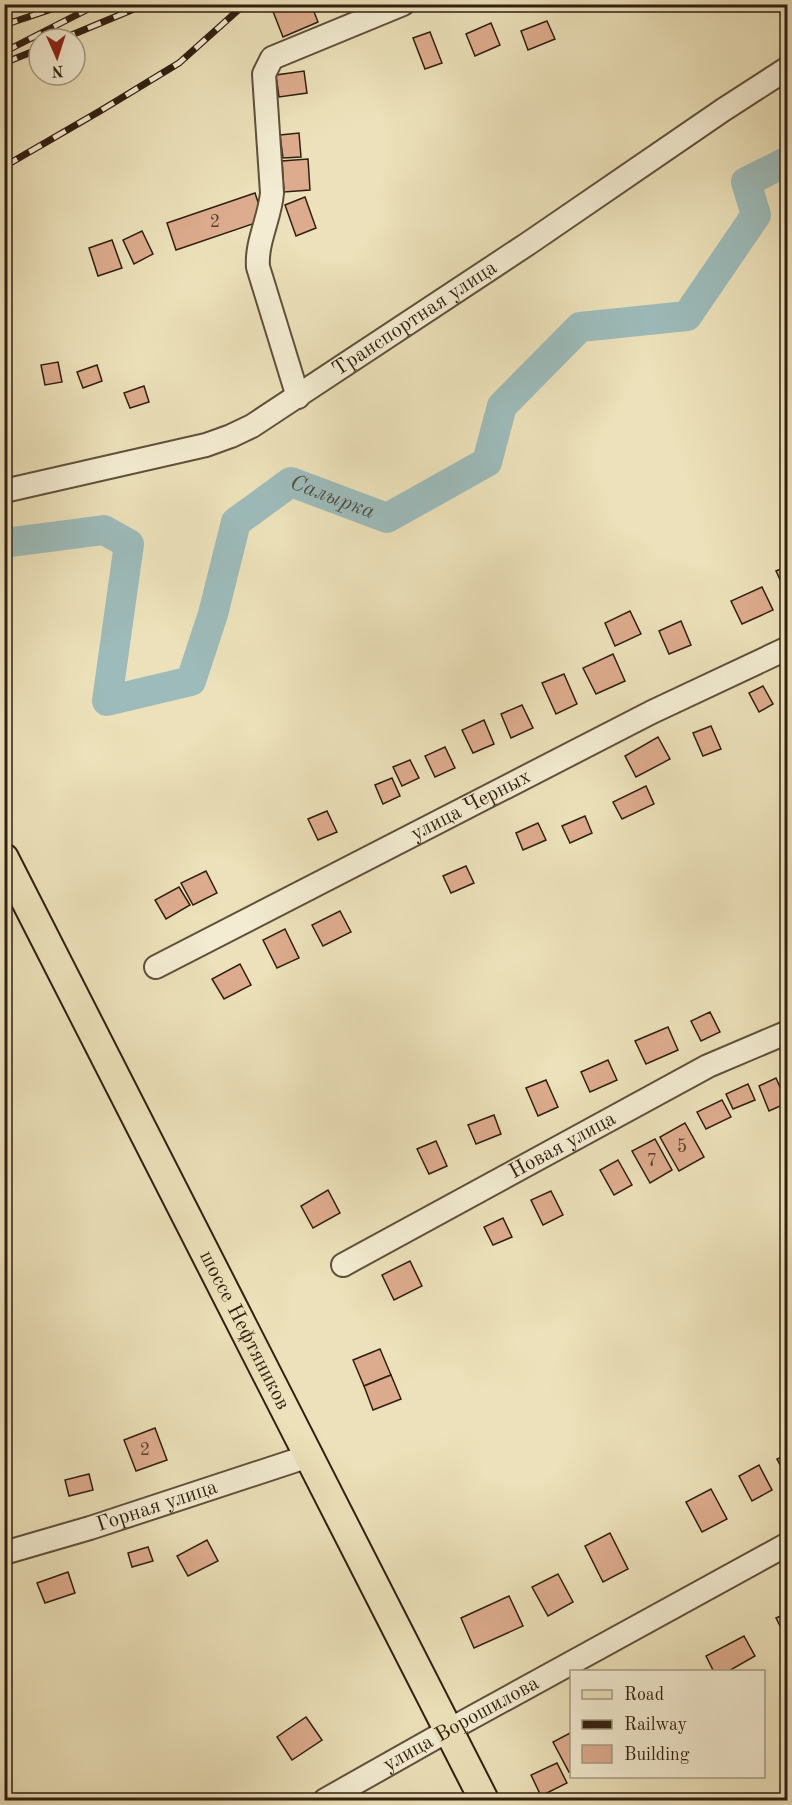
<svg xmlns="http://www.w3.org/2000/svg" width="792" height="1805" font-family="'Old Standard TT',serif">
<rect width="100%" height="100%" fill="#ece1ba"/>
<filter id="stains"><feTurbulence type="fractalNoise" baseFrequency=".00333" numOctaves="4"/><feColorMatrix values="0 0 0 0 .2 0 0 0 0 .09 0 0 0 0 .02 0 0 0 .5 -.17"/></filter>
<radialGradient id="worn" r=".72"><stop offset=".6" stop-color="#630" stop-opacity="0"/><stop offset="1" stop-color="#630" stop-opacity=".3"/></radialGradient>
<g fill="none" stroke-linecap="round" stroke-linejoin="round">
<path stroke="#9dbbba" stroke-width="30" id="s1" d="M4,543L104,530L129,544L107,701L191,681L213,614L236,522L291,482L387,518L487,462L502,406L580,327L687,316L756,215L746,182L788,161"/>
</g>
<g fill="#ddac8e" stroke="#311f10" stroke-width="1.5">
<polygon points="283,4 311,4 318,22 283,37 272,9"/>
<polygon points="547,21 555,39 528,50 521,31"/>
<polygon points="491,23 500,45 475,56 466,34"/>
<polygon points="430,32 442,63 425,69 413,38"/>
<polygon points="304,71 307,93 279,97 276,75"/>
<polygon points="299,133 301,157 283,158 280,135"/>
<polygon points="308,159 310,190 284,192 282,161"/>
<polygon points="255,193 264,220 176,250 167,223"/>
<polygon points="305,197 316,228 296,236 285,205"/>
<polygon points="142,231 153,254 134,264 123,240"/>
<polygon points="112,240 122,268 98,276 89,248"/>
<polygon points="58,362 62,382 45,385 41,365"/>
<polygon points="97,365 102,381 83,388 77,372"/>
<polygon points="144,386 149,402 130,408 124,393"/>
<polygon points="788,566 788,597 776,571"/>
<polygon points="762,587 773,610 742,624 731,601"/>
<polygon points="630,611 641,634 615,646 605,623"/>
<polygon points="681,621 691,645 669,654 659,631"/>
<polygon points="613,654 625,681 596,694 583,668"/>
<polygon points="564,674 577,704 556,714 542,683"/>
<polygon points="763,686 773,704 759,712 749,693"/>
<polygon points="522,705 533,728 511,738 501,714"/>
<polygon points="484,720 494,744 473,753 462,730"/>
<polygon points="711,726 721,749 703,756 693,733"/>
<polygon points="658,737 670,759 636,777 625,756"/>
<polygon points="445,747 455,768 435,777 425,756"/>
<polygon points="410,760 419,778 402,786 393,767"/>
<polygon points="392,778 400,796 383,804 375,785"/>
<polygon points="646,786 654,804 622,819 613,802"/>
<polygon points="327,811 337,832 318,840 308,819"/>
<polygon points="585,816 592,833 570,843 562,826"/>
<polygon points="538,823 546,840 523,850 516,833"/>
<polygon points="466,866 474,883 451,893 443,876"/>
<polygon points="206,871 217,893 193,905 181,883"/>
<polygon points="179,887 190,905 166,919 155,900"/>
<polygon points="340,911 351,932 323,946 312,925"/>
<polygon points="285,929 299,958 277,968 263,940"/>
<polygon points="240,964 251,985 224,999 212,979"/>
<polygon points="710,1012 720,1032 701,1041 691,1021"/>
<polygon points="668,1027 678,1050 646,1064 635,1041"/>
<polygon points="608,1060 617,1080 590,1092 581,1072"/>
<polygon points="776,1078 787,1103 769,1111 759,1086"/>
<polygon points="546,1080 558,1107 538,1116 526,1088"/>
<polygon points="748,1084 755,1100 733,1109 726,1094"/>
<polygon points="722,1100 731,1117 706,1129 697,1112"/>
<polygon points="494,1115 501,1134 476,1144 468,1125"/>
<polygon points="685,1123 704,1157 679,1171 660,1137"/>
<polygon points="655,1139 672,1170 650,1183 632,1151"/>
<polygon points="436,1141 447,1166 429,1174 417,1149"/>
<polygon points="618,1160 632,1185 614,1195 600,1170"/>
<polygon points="328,1190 340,1213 313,1228 301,1206"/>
<polygon points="551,1191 563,1215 543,1225 531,1200"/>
<polygon points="503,1218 512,1237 493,1245 484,1227"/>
<polygon points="410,1261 422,1286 394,1300 382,1275"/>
<polygon points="380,1349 391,1375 364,1386 353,1360"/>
<polygon points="391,1375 401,1399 373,1410 364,1386"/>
<polygon points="155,1428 167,1460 136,1471 124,1440"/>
<polygon points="788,1454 788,1480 777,1459"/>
<polygon points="759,1465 772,1490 752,1501 739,1476"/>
<polygon points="89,1474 93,1490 69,1496 65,1480"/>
<polygon points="711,1489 727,1519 702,1532 686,1502"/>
<polygon points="610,1533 628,1569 603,1582 585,1546"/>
<polygon points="207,1540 218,1561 188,1576 177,1556"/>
<polygon points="148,1547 153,1561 132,1567 128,1553"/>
<polygon points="68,1572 75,1593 45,1603 37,1583"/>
<polygon points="558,1574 573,1602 548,1616 532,1587"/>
<polygon points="509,1596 523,1626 474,1648 461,1618"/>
<polygon points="788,1613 788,1642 776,1618"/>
<polygon points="744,1636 755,1656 727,1672 714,1672 706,1656"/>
<polygon points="306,1717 322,1740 292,1760 277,1737"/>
<polygon points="572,1732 572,1771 569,1772 553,1742"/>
<polygon points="557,1763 567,1783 541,1796 531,1775"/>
</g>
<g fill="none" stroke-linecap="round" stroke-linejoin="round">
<defs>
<g id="minor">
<path d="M298,397L258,267C256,242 270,218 272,193L264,74L272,58L403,4"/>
<path id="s2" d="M4,491L206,445L231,436L252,426L529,243L723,110L788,68"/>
<path id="s3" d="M156,967L652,712L788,648"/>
<path id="s4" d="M343,1265L708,1066L788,1032"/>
<path id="s5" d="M4,1553L90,1528L309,1456"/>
<path id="s6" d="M325,1800L449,1730L788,1544"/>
</g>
<g id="major">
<path id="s7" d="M4,858L484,1800"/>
</g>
</defs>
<use href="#minor" stroke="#60503a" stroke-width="26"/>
<use href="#major" stroke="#311f10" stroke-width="32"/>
<use href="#minor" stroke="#f3ecd2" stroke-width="22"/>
<use href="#major" stroke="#ece1ba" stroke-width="28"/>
<defs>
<g id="rail">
<polyline points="4,25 67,4"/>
<polyline points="62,39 146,4"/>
<polyline points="4,52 98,4"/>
<polyline points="4,63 39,49"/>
<polyline points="5,166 100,111 179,63 245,4"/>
</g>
</defs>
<use href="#rail" stroke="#311f10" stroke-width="7"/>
<use href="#rail" stroke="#f3ecd2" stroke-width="4.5" stroke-dasharray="14" stroke-linecap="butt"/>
</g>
<g text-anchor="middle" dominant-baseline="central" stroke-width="4.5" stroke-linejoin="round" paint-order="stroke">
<g font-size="18" fill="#5c4230">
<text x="215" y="222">2</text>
<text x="682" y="1147">5</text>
<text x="652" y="1161">7</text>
<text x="145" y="1450">2</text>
</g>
<g font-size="21" fill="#311f10" stroke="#f3ecd2">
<text stroke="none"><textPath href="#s2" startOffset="452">Транспортная улица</textPath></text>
<text stroke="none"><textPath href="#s3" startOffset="354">улица Черных</textPath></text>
<text stroke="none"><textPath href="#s4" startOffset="250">Новая улица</textPath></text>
<text stroke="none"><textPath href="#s7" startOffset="530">шоссе Нефтяников</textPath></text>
<text stroke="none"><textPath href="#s5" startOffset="160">Горная улица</textPath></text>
<text stroke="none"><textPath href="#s6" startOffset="156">улица Ворошилова</textPath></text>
</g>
<g font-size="22" font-style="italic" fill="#514e43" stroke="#f3ecd2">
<text stroke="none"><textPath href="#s1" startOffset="652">Салырка</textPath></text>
</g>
</g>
<rect width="792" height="1805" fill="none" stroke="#ece1ba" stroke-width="24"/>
<rect x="6" y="6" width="780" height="1793" fill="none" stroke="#311f10" stroke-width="3"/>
<rect x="12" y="12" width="768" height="1781" fill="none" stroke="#311f10" stroke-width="1.5"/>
<rect x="570" y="1670" width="195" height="108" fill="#f3ecd2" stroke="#a59a84" stroke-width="1.5"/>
<rect x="582" y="1690" width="30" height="9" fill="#ece1ba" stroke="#a59a84" stroke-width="1.5"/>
<text x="624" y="1700" font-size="18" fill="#311f10">Road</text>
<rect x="582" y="1720" width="30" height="9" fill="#311f10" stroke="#a59a84" stroke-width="1.5"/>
<text x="624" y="1730" font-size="18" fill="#311f10">Railway</text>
<rect x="582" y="1745" width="30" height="18" fill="#ddac8e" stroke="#a59a84" stroke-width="1.5"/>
<text x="624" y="1760" font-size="18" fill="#311f10">Building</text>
<g transform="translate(57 57) rotate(177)"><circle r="28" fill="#f3ecd2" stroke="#a59a84" stroke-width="1.5"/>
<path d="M0-4.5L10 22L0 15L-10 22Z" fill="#8f2418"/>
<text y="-9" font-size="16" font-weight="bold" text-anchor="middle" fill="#311f10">N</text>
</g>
<rect width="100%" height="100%" filter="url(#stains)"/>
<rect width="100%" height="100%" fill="url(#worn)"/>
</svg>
